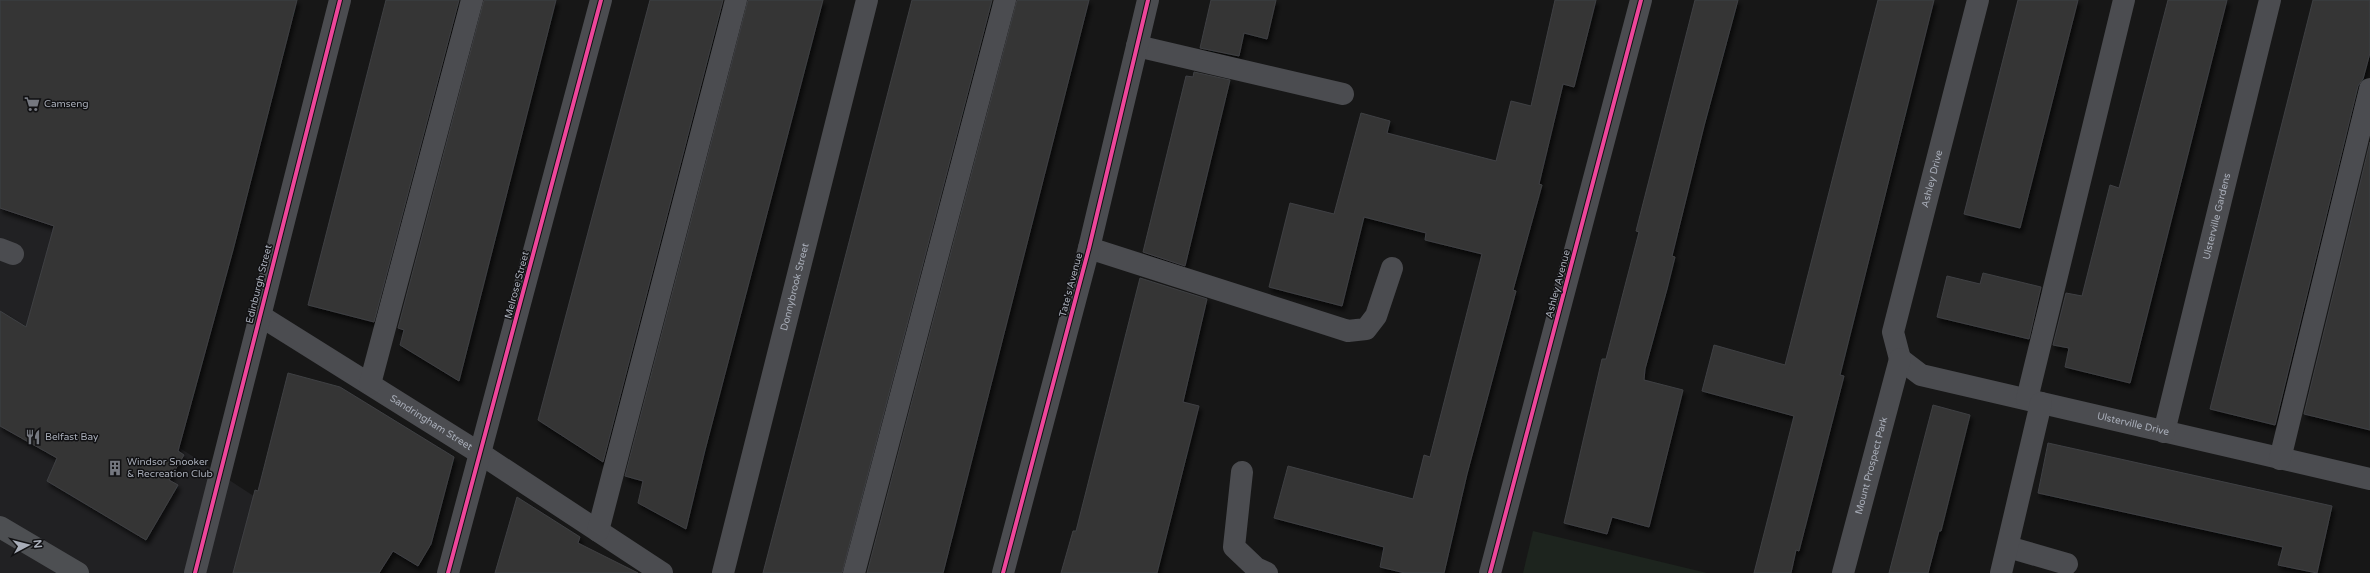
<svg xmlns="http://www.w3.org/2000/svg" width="2370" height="573" font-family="'Varela Round',sans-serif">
<defs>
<filter id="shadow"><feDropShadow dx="2.5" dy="4.5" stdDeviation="2" flood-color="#0009"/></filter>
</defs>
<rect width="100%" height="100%" fill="#171717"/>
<polygon fill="#212123" points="0,0 196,0 86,387 372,573 0,573"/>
<polygon fill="#1d241e" points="1533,531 1707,573 1523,573"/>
<g fill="#353536" stroke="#3f4043" filter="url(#shadow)">
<polygon points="0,0 297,0 233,250 178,451 184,455 169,480 178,485 146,540 47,481 57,458 0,426 0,311 26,327 54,226 0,208"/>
<polygon points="386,0 459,0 374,322 308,305"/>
<polygon points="484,0 556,0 459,381 400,345 404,330 398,328"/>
<polygon points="650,0 723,0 603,462 538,420"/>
<polygon points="748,0 823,0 705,450 686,529 638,503 643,481 625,476"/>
<polygon points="912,0 992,0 842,573 763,573"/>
<polygon points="1017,0 1089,0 943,573 867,573"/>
<polygon points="1211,0 1276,0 1267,39 1244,33 1239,56 1200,48"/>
<polygon points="1555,0 1596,0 1574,87 1563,84 1539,184 1542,185 1513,290 1516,291 1467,474 1444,573 1405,573 1380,567 1384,547 1274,518 1288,466 1413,499 1424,455 1430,457 1482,254 1425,240 1426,233 1364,217 1342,306 1269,287 1290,203 1334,214 1361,113 1390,121 1387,133 1496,161 1511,101 1531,106"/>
<polygon points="1695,0 1738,0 1704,126 1672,256 1675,257 1667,289 1645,369 1644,380 1683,390 1649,527 1612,517 1607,534 1564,523 1602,359 1606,359 1627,278 1639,232 1636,231"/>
<polygon points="1878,0 1934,0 1840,375 1844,376 1799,551 1796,550 1791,573 1754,573 1794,416 1702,391 1714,345 1785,365"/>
<polygon points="2018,0 2078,0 2020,228 1964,214"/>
<polygon points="2168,0 2227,0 2130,383 2065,367 2069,348 2053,345 2066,293 2082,296 2110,185 2119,188"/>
<polygon points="2313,0 2370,0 2370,53 2363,79 2358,86 2275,425 2210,409"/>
<polygon points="1194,72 1230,80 1185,266 1143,252 1186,76 1193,77"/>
<polygon points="2370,142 2370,430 2304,414"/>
<polygon points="1983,273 2041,287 2029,339 1937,317 1947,276 1980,284"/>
<polygon points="1140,278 1207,299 1183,402 1199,406 1157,573 1061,573 1073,531 1076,531"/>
<polygon points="288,373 340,387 454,457 431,544 418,566 393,551 379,573 233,573 255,490 258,491"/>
<polygon points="1933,405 1970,415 1941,531 1939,531 1928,573 1889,573"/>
<polygon points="2048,443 2332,506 2317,573 2278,565 2283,547 2038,493"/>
<polygon points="517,497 580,537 578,543 638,573 495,573"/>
</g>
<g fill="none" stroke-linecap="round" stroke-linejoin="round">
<g stroke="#4b4c50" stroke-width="22">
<polyline points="1137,46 1343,94"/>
<polyline points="1089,248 1348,331 1366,329 1376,316 1392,268"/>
<polyline points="0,249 13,254"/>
<path id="s1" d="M259,315L481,454L662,573"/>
<path id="s2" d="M1900,359L1921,375L2370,479"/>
<path id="s3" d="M1900,359L1893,332L1978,0"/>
<polyline points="370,384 472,0"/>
<polyline points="2027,399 2124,0"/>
<path id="s4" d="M2164,432L2270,0"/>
<polyline points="2280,459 2370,89"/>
<polyline points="1242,472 1234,547 1256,568 1267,573"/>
<polyline points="598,531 736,0"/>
<polyline points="2008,547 2067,564"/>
<polyline points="195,573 340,0"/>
<polyline points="448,573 601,0"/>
<path id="s5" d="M723,573L867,0"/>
<polyline points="854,573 1005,0"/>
<polyline points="1003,573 1089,248 1148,0"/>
<polyline points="1490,573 1641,0"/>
<path id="s6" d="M1843,573L1900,359"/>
<polyline points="2001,573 2041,403"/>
</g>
<polyline stroke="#4d4f52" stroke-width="22" points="0,527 78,573"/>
<defs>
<g id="cycleway">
<polyline points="195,573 340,0"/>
<polyline points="448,573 601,0"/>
<polyline points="1003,573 1089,248 1148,0"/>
<polyline points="1490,573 1641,0"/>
</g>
</defs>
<use href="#cycleway" stroke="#111113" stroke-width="6"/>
<use href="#cycleway" stroke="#ed469a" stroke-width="4"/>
</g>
<defs>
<symbol id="supermarket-bare" viewBox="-9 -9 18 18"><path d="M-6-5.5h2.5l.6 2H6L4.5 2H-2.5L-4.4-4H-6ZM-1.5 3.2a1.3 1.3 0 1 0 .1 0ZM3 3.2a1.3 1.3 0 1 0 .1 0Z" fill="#757880" stroke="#111113" stroke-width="2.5" paint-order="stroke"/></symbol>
<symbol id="restaurant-bare" viewBox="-9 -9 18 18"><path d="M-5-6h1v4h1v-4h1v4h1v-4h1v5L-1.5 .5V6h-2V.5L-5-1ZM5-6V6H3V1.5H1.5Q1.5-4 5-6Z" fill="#757880" stroke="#111113" stroke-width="2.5" paint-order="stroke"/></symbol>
<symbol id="building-bare" viewBox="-9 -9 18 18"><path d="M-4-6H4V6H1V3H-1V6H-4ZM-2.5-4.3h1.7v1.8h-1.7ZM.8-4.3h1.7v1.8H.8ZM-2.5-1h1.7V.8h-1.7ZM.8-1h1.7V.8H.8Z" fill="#757880" stroke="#111113" stroke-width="2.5" paint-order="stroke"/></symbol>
</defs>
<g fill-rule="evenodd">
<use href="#supermarket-bare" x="21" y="93" width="22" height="22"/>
<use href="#restaurant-bare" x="22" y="426" width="22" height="22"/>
<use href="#building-bare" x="104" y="457" width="22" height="22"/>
</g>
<g text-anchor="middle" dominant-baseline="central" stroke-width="3" stroke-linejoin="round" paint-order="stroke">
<g font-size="10" fill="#a8adb8" stroke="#111113" text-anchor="start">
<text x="44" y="104">Camseng</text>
<text x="45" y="437">Belfast Bay</text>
<text x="127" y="462">Windsor Snooker<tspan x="127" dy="12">&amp; Recreation Club</tspan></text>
</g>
<g font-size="10" fill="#a8adb8" stroke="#111113">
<text stroke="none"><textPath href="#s3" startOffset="186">Ashley Drive</textPath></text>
<text stroke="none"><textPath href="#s4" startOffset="222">Ulsterville Gardens</textPath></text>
<text transform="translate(259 284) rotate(-76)">Edinburgh Street</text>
<text transform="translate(1558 284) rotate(-75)">Ashley Avenue</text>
<text transform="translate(517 285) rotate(-75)">Melrose Street</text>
<text transform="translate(1071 285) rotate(-75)">Tate's Avenue</text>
<text stroke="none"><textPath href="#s5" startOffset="295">Donnybrook Street</textPath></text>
<text stroke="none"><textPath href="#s1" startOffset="203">Sandringham Street</textPath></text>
<text stroke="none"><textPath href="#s2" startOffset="244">Ulsterville Drive</textPath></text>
<text stroke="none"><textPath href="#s6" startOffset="111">Mount Prospect Park</textPath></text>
</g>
</g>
<g transform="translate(28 545) rotate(83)" stroke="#111113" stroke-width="3" paint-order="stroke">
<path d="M0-3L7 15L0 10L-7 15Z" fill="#a8adb8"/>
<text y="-6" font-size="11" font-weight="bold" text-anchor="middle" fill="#a8adb8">N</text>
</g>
</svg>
